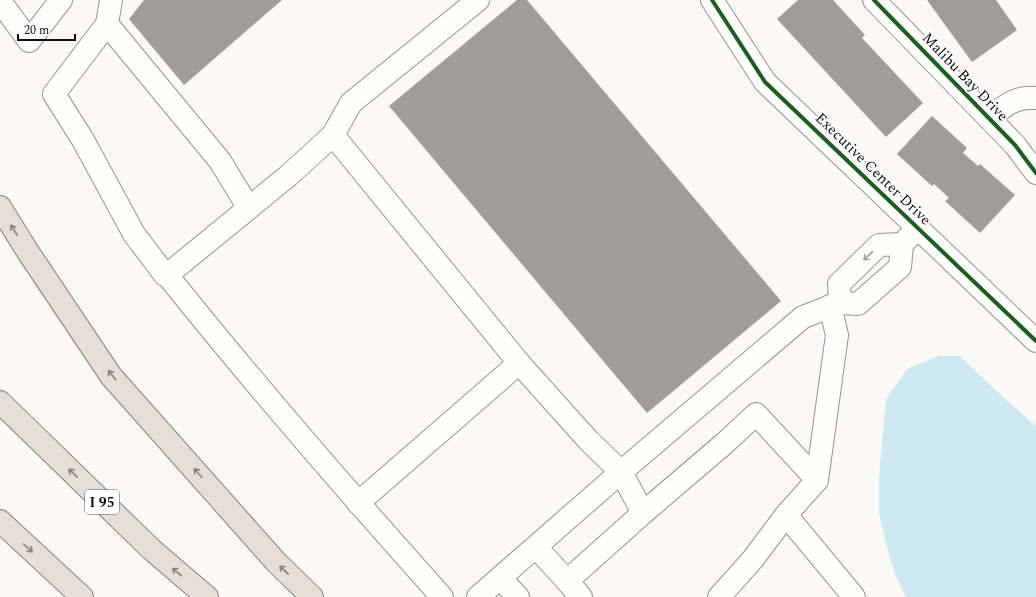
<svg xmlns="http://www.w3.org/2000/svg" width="1036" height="597" font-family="Spectral,serif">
<rect width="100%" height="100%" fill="#fbf9f4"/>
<polygon fill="#cee9f1" points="939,356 960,356 1005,399 1036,426 1036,597 906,597 897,579 889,555 879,514 879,478 886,399 908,368"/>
<g fill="#9f9c99">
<polygon points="144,0 282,0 184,85 129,19"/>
<polygon points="517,0 527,0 781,301 647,413 389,106"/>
<polygon points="798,0 833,0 865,35 862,38 923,103 886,137 777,19"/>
<polygon points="927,0 996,0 1017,30 972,62"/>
<polygon points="932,116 967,148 963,153 978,166 980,164 1015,195 980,233 945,201 949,198 934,184 932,186 897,154"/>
</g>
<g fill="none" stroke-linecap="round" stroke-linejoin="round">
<defs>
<g id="minor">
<polyline points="111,0 107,24 54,94 83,140 134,234 165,275 167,275"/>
<polyline points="712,0 765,82 1036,341"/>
<polyline points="874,0 1015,145 1036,173"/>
<polyline points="0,1 29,41 61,0"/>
<polyline points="107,24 220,161 248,207"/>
<path d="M989,118C1005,106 1015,96 1036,98"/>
<polyline points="333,135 519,363 589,441 621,472 643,513"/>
<polyline points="840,303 839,284 879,245 902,244"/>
<polyline points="358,503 519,363"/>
<polyline points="786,515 854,597"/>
<polyline points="536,547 567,581"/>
<polyline points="500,578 518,597"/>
<path d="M442,597C348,492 255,385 167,275L288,176L333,135L351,103L478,0"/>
<polyline points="478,597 621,472 803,317 840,303 858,304 900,267 902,244 918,228"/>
<polyline points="581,597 567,581 643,513 725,443 756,414 817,480"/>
<polyline points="719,597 753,559 786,515 817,480 837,335 830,306"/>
</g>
<g id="highway">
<polyline points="0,207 28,252 111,376 276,562 312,597"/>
<polyline points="0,402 151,549 207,597"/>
<polyline points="0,521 82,597"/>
</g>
</defs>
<use href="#minor" stroke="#959492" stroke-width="24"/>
<use href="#highway" stroke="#82817f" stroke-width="24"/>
<use href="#minor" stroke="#fefefd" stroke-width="22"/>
<use href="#highway" stroke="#e7ded8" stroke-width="22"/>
<defs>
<g id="cycleway">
<polyline points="712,0 765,82 1036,341"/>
<polyline points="874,0 1015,145 1036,173"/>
</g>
</defs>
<use href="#cycleway" stroke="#fff" stroke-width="6"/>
<use href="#cycleway" stroke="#1b5e20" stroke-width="4"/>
</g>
<defs><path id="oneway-shaft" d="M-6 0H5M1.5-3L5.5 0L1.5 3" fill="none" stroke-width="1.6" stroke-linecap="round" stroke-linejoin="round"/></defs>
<g stroke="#85807d">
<use href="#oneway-shaft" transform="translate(14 230) rotate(-122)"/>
<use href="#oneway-shaft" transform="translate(112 375) rotate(-128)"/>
<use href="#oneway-shaft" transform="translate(73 473) rotate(-136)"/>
<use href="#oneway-shaft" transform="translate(198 473) rotate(-131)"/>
<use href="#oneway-shaft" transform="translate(28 548) rotate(42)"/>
<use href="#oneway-shaft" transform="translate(284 570) rotate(-136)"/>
<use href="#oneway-shaft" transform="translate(177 572) rotate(-140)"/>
</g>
<use stroke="#9e9e9d" href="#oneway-shaft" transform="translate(868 256) rotate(136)"/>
<g text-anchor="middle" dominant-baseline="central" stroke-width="4" stroke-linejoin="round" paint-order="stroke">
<rect fill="#fff" stroke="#565656" stroke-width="1" x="85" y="490" width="34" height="24" rx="3"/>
<g font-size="14" font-weight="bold" fill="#0e0e0e">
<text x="102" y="502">I 95</text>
</g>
<g font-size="15" fill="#0e0e0e" stroke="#fff">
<text transform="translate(965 77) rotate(46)">Malibu Bay Drive</text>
<text transform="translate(873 169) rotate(44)">Executive Center Drive</text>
</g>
</g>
<path d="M18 34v6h57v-6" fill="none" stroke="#0e0e0e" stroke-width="2"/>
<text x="24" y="34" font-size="12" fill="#0e0e0e" stroke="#ffffff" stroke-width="3" paint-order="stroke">20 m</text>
</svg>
